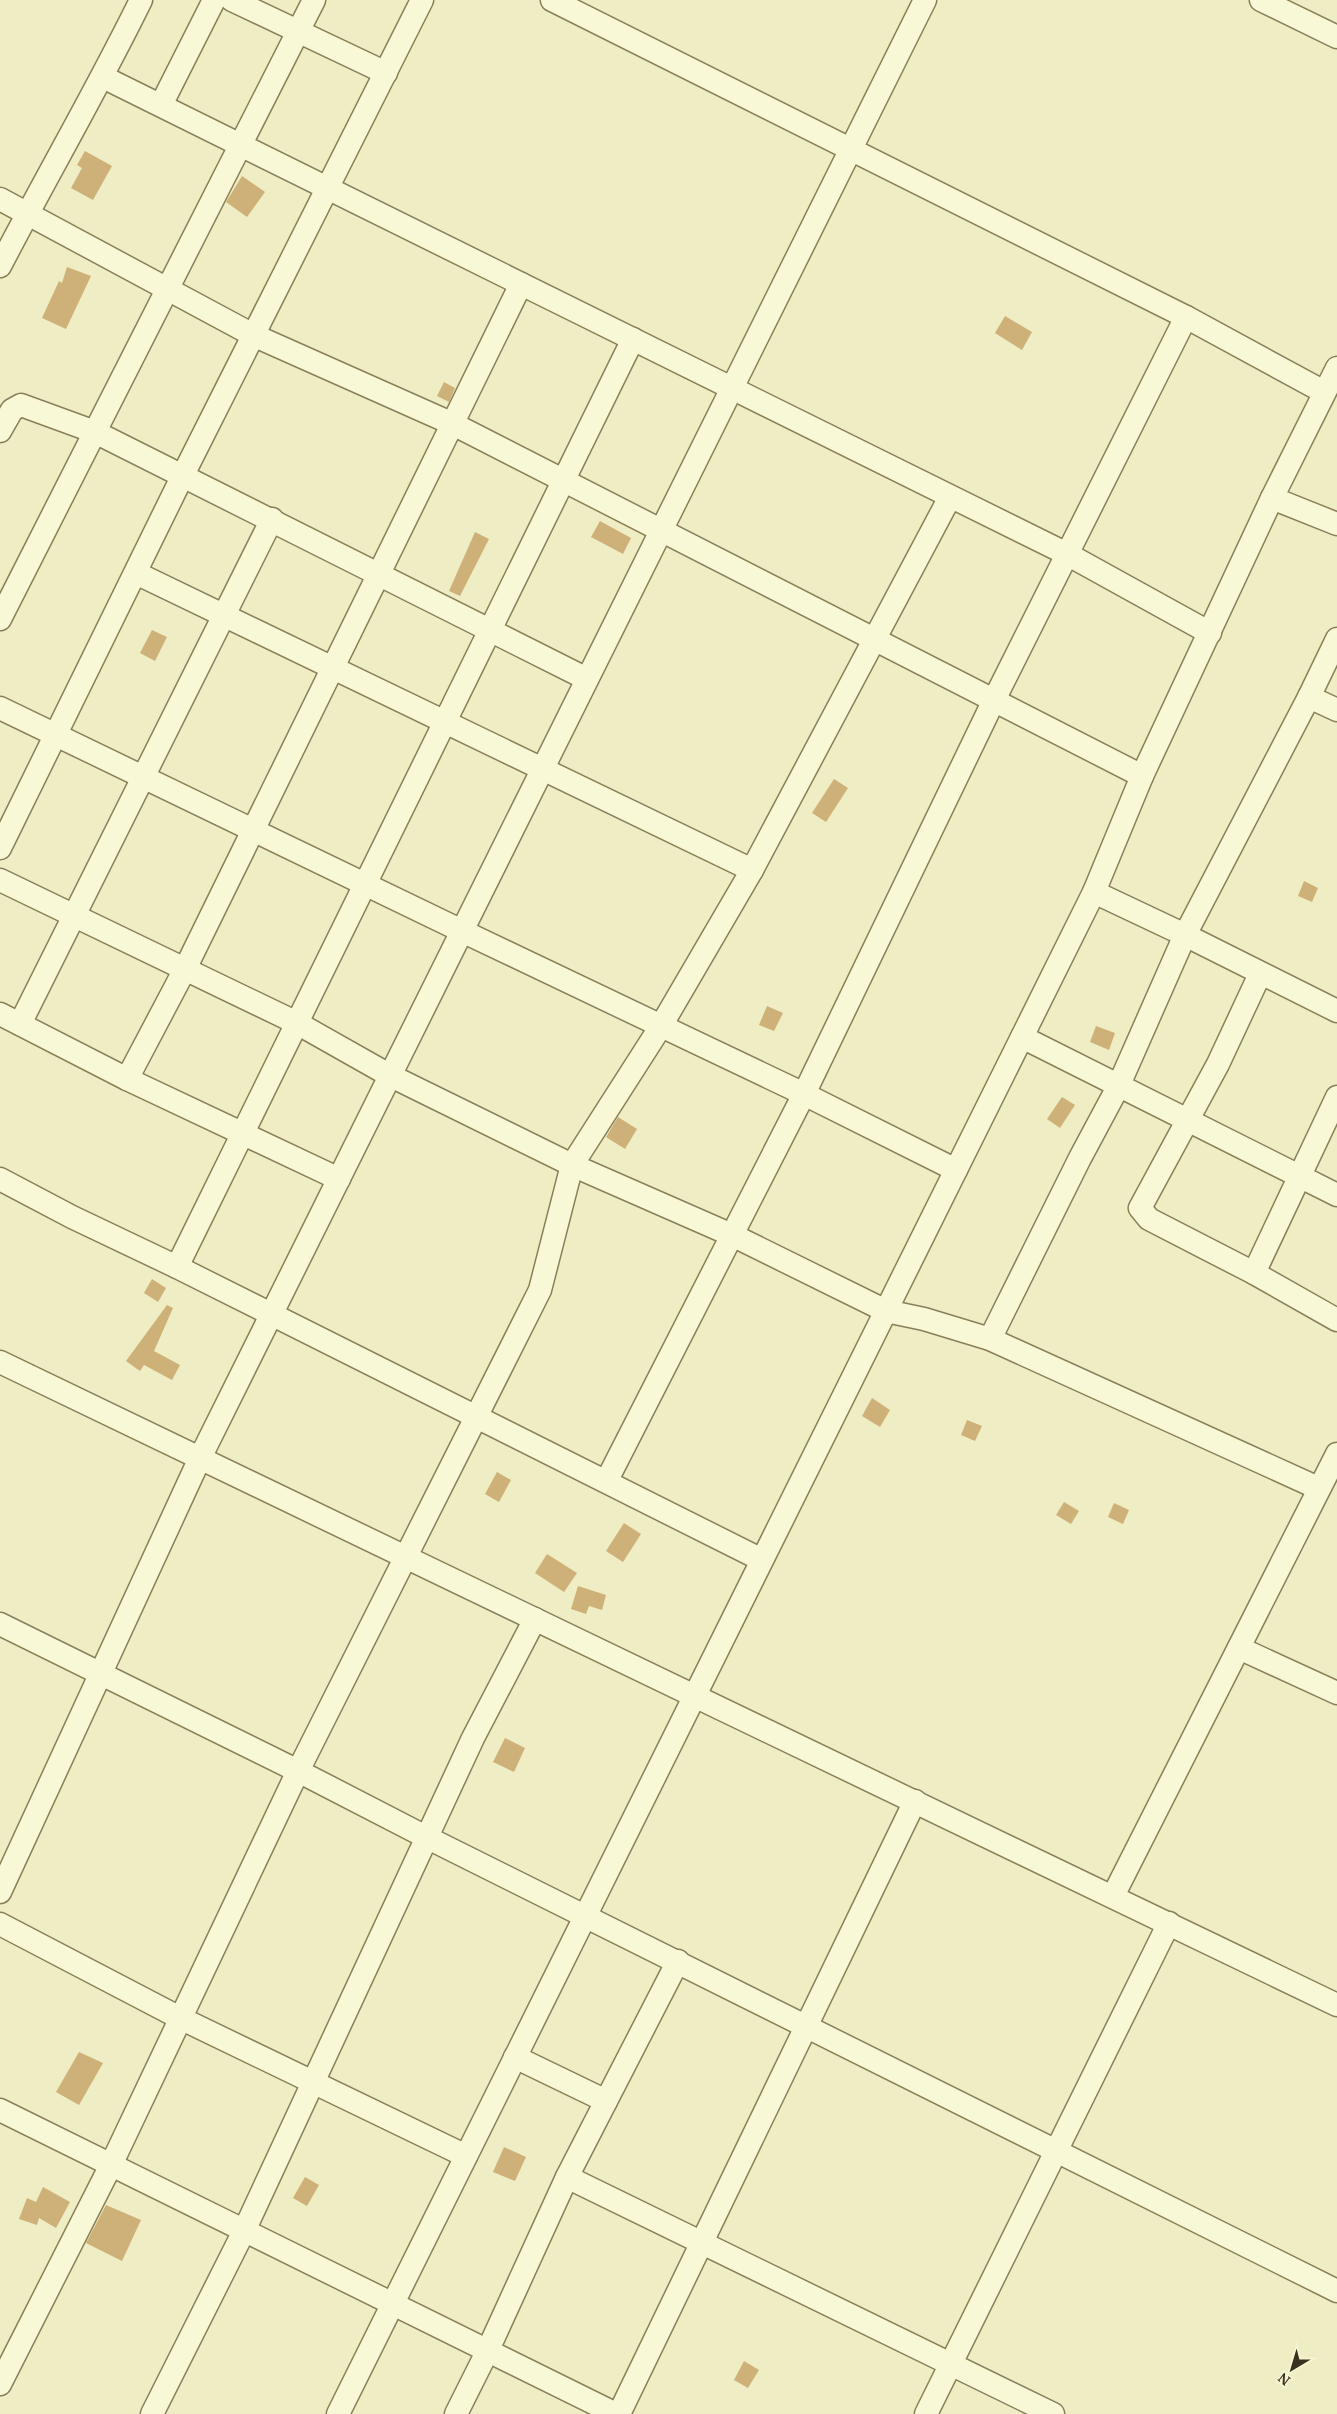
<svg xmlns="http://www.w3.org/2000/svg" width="1337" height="2414" font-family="'PT Serif',serif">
<rect width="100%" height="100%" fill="#efedc3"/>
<g fill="#ceb178">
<polygon points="85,151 112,166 93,200 71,188 82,168 77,165"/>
<polygon points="242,176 265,192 247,217 226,202"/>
<polygon points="67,267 91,276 66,329 42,318 59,281 62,283"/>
<polygon points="1005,316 1032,332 1022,350 995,333"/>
<polygon points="444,382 455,388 449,402 437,396"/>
<polygon points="600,521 631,538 623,554 591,537"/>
<polygon points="475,532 489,539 460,596 449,591"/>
<polygon points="152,630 167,637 155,661 140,653"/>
<polygon points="834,779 848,788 826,822 812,813"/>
<polygon points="1304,881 1318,888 1312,902 1298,896"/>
<polygon points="767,1006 783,1013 774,1031 759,1025"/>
<polygon points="1096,1026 1115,1033 1109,1050 1090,1042"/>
<polygon points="1062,1097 1075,1105 1060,1128 1047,1119"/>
<polygon points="618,1117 637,1129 625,1149 606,1137"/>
<polygon points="152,1279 166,1288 158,1302 144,1293"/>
<polygon points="167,1305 173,1308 154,1351 180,1365 172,1380 144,1365 140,1371 126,1361"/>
<polygon points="872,1398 890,1410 880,1427 862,1416"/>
<polygon points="967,1420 982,1426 975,1441 961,1435"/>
<polygon points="497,1472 511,1480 499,1502 485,1494"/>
<polygon points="1064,1502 1079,1511 1071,1524 1056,1515"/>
<polygon points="1114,1503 1129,1510 1123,1524 1108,1517"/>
<polygon points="624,1523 641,1534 623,1562 606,1551"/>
<polygon points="547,1554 577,1573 564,1592 535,1573"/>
<polygon points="578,1586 606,1595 602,1610 589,1606 586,1614 571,1609"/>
<polygon points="505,1738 525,1748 514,1772 493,1762"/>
<polygon points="79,2052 103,2063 79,2105 56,2092"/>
<polygon points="504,2147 526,2157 515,2181 493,2172"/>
<polygon points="305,2177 319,2185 307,2206 293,2198"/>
<polygon points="43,2187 70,2202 56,2228 39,2218 37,2225 19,2219 27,2198 36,2202"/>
<polygon points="106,2205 141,2220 122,2261 86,2243"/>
<polygon points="744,2361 759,2370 748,2388 734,2380"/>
</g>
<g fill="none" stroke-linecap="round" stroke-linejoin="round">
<defs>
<g id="street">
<polyline points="232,0 386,73"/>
<polyline points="552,0 1186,317 1324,392"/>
<polyline points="1261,0 1337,37"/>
<polyline points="103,77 1067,554 1210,633"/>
<polyline points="161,105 214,0"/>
<polyline points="0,199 253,335 453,424 1142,776"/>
<path d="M0,266C46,177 97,90 141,0"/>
<polyline points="0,431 12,410 21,405 95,432 587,679"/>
<polyline points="1272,498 1337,524"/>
<polyline points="136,573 752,870"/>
<polyline points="0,619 314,0"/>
<polyline points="1309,697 1337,710"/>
<polyline points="0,708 462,931 804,1094 956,1170"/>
<polyline points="0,848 183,475 422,0"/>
<polyline points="0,880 297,1023 389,1075 572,1165 734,1236 886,1311 924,1319 990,1339 1318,1488"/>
<polyline points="1094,892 1185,935 1337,1011"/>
<polyline points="1260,974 1218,1064 1140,1208 1149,1219 1254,1273 1337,1320"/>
<polyline points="0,1014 127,1079 339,1179"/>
<polyline points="20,1024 272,519"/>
<polyline points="1022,1037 1337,1195"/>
<polyline points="127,1079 185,969 521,284"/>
<polyline points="0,1179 72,1217 177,1267 762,1560"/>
<polyline points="177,1267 633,339"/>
<polyline points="1254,1273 1337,1097"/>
<polyline points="990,1339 1080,1158 1118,1087 1185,935 1309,697 1337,639"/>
<polyline points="0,1362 1337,2005"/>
<polyline points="607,1480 804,1094 994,700 1186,317"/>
<polyline points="0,1624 298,1771 426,1837 1337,2291"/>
<polyline points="1239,1648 1337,1693"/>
<polyline points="0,1892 200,1458 925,0"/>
<polyline points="1113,1896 1337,1454"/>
<polyline points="0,1924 180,2018 466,2156"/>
<polyline points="515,2057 606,2101"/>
<polyline points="0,2110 616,2414"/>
<polyline points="567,2177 1053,2414"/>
<polyline points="0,2384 111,2165 298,1771 540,1290 572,1165 661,1026 752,870 950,497"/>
<polyline points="152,2414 244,2231 473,1738 535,1619"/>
<polyline points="338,2414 1094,892 1142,776 1272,498 1337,368"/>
<polyline points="456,2414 487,2352 567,2177 678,1961"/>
<polyline points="619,2414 915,1801"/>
<polyline points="926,2414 1169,1923"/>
</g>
</defs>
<use href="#street" stroke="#897f59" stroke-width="25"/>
<use href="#street" stroke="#f9f8d6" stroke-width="22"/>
</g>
<g transform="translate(1292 2369) rotate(218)" stroke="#f6f5d2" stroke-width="4" paint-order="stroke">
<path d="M0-4L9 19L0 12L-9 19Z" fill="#39321e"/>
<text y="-8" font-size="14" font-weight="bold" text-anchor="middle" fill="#39321e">N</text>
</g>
</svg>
